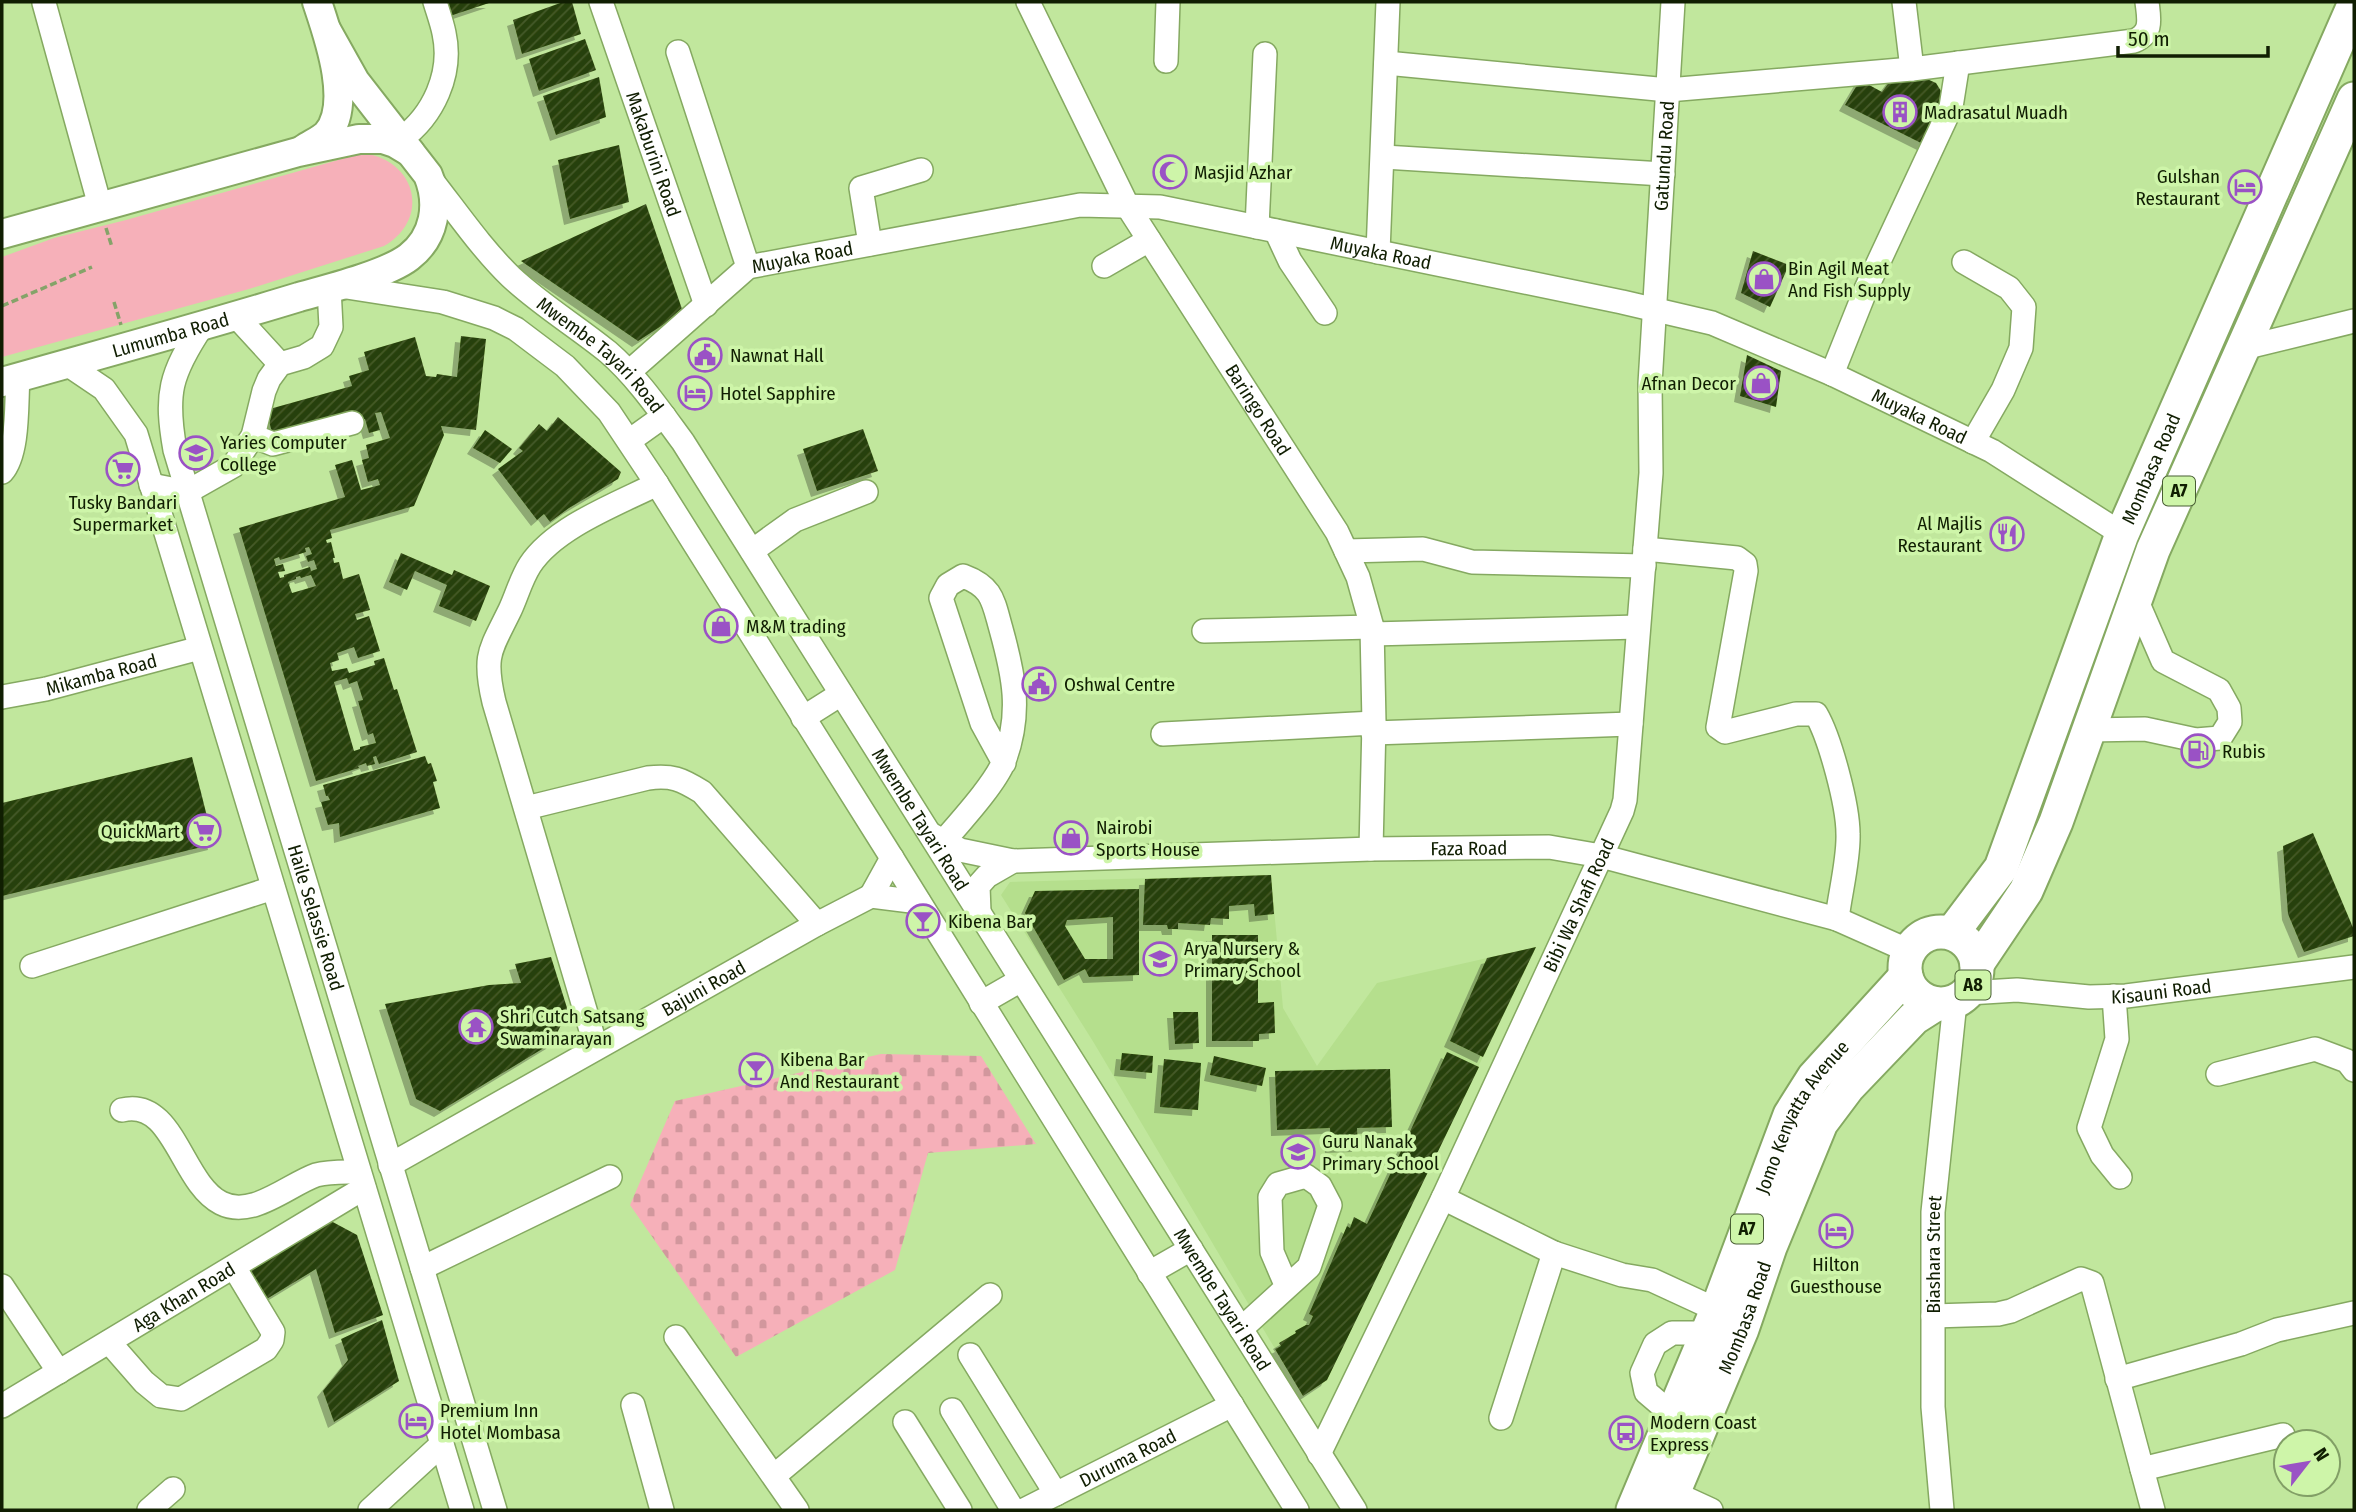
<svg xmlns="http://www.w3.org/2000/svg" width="2356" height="1512" font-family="'Fira Sans Condensed',sans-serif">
<defs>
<pattern id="cemetery-stones" width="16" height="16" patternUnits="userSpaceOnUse" patternTransform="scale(1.75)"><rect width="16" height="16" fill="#f6b0b9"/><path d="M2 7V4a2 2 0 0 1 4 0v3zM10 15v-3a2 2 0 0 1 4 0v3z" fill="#d2979d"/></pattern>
<pattern id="building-hatch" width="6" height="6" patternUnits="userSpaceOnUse" patternTransform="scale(1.75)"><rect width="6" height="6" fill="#284108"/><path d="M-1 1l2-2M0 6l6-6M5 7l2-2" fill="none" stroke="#455a2a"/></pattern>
<filter id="shadow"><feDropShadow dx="-6" dy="6" stdDeviation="0" flood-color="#0004"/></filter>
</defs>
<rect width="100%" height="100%" fill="#c1e79d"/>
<polygon fill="#b5df8d" points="1271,875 1283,1008 1317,1066 1377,983 1536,947 1327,1380 1303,1396 1094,1043 1001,895 1010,882"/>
<polygon fill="url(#cemetery-stones)" points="881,1054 981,1056 1036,1144 928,1153 895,1270 736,1357 630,1205 675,1101"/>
<path fill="#f6b0b9" d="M368,154C418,164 429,220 384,246L249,289L2,357V257L54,238L126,220L356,155Z"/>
<g fill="url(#building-hatch)" fill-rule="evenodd" filter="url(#shadow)">
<polygon points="447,2 492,2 450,16"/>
<polygon points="563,2 572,2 581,34 522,54 513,20"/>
<polygon points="585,39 596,70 539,91 529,59"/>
<polygon points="1918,75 1936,83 1946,99 1923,144 1845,105 1860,80 1882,92 1893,77"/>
<polygon points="599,77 606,117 556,135 543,96"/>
<polygon points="619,145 629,202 570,219 558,160"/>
<polygon points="646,204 683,312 638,341 521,261"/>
<polygon points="1753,251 1789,265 1770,307 1741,293"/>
<path d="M461,336L486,339L476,430L441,426L444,435L414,506L330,530L332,538L326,540L327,543L331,542L335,558H333L334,563L339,562L343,579L359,574L370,610L355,614L357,620L369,616L380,651L358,658L354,647L337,653L339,660L330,663L332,671L347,668L349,673L375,665L374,661L384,658L394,690L397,689L417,752L379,764L376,756L373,757L375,764L367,766L366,763L358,766L359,768L316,781L239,528L345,497L335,465L352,460L361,490L380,485L378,479L368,482L362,460L369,458L366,445L390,438L381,412L375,413L380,430L369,433L365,419H361L359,412L273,436L266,410L352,386L349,376L369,370L364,352L415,337L426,376L436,377L437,374L457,377ZM309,547L312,554L306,556L308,562L314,560L317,569L311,571L310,567L284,575V577L280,578L278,572L285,571L283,564L276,566L274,559L279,557L280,560L306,552L305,548ZM311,575L316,586L292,593L288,582L296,579V577L300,576L301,578ZM347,678L349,684L357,681L363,700L358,701L368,735L373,733L376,743L360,747V749L354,751L334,682Z"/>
<polygon points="1747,355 1781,371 1776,407 1740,396"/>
<polygon points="558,417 621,472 618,479 569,508 550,522 544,514 537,520 498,469 523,451 519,448 539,424 547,431"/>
<polygon points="863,429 878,471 817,491 803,449"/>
<polygon points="485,430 512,449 500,463 473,448"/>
<polygon points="401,553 452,575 454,570 490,586 476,621 439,606 447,585 415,571 407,590 389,582"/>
<polygon points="425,756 428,764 431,763 437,781 433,782 440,808 340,837 339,823 328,825 321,802 330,800 328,796 326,796 323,785"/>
<polygon points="192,757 214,844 2,896 2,803"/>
<polygon points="2313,833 2354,930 2354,936 2304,952 2288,914 2283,846"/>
<polygon points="1271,875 1274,914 1255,916 1254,904 1229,906 1229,919 1211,918 1210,925 1178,923 1178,929 1168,929 1167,925 1143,925 1145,879"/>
<path d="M1139,889V975L1089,977L1085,969L1064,980L1025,913L1035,891ZM1113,917V959H1085L1065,926L1067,920Z"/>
<polygon points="1212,935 1258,935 1258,1003 1274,1002 1275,1033 1259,1034 1259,1041 1212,1041"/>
<polygon points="1536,947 1483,1057 1450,1041 1487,958"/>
<polygon points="551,957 568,1011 552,1043 440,1111 416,1099 385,1004 489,985 521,983 515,964"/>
<polygon points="1173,1012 1198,1012 1199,1043 1175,1044"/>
<polygon points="1447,1052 1479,1067 1327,1380 1303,1396 1275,1349 1281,1346 1279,1343 1296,1333 1295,1331 1306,1325 1309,1325 1313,1316 1309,1314 1347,1226 1350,1228 1354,1217 1367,1224"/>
<polygon points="1122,1053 1153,1056 1152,1073 1120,1070"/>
<polygon points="1214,1056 1266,1068 1262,1086 1210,1075"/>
<polygon points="1164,1059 1201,1063 1198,1110 1160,1107"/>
<polygon points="1390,1069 1392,1127 1357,1128 1358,1146 1331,1147 1330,1128 1277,1130 1275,1071"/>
<polygon points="329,1220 357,1235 383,1315 335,1333 316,1269 265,1300 249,1271"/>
<polygon points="382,1320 399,1381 334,1422 323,1391 348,1360 341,1339"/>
</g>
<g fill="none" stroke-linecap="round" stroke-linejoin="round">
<defs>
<g id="minor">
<path id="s1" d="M601,2L706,305"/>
<path id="s2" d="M1028,2L1128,207L1337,532L1358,577L1372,627L1374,723L1371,849"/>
<polyline points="1904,2 1912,69"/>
<polyline points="44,3 100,206"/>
<polyline points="678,52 748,267"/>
<polyline points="1166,61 1168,2"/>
<path d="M1386,63L1668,90L1912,69L2134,41C2153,33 2149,19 2147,2"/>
<path d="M401,139C433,116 453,74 444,33C442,23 438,12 435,2"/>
<polyline points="1384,157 1663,174"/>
<path id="s3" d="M430,178C456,211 481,248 511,277C541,305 576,326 608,352C637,377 660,411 683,442L1355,1510"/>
<polyline points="1257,227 1265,54"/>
<polyline points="1276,231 1290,261 1325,313"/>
<polyline points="870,244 861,188 921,170"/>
<polyline points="1378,252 1388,2"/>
<polyline points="1964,262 2009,288 2024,307 2021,348 2003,390 1973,442"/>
<polyline points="1104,266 1149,240"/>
<polyline points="340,286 443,302 494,318 516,329 565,366 609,412 657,484 892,858 1297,1510"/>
<polyline points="236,316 280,364"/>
<path id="s4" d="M202,326C170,374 165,394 175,450L495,1510"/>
<polyline points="2243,348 2354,321"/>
<polyline points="67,364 104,389 136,434 462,1510"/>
<path id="s5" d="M629,372L748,267L1080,205L1160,207L1622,302L1712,323L1832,374L1992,451L2122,534"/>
<polyline points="1832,374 1866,289 1951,107 1958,63"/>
<polyline points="253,436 273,444 352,423"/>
<polyline points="629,441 664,416"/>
<path d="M2,472C19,453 16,403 18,378"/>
<polyline points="151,485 187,492 233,466 253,436 264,391 269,379 280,364 304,357 322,346 331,327 329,288"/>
<path d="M1645,549L1737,558L1745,564L1746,571L1718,727L1725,732L1796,714H1816C1830,738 1848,805 1848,834C1849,859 1840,893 1837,919"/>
<polyline points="752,551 795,520 866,492"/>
<polyline points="1346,551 1423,549 1472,562 1644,566"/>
<polyline points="1204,631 1372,627"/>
<polyline points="1372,634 1638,627"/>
<path id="s6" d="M2,697L46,689L200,648"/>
<polyline points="803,718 841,694"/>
<polyline points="2089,730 2145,729 2196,740 2220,738 2230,722 2229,708 2219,690 2163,661 2136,599"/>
<polyline points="1373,733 1631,724"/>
<polyline points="1163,734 1374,723"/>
<path d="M526,808L648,778C672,775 681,779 702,792L817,924"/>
<path id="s7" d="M932,835L960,850L1013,861L1371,849L1549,847L1601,856L1837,919L1909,951"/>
<path d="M943,842C960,822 995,784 1004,761C1022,713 1014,676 1001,629C993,601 993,587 963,576L948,585L941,598L982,723L1004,763"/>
<polyline points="871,896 892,858"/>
<polyline points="979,912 978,886 987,876 1013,861"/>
<polyline points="32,966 273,888"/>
<path id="s8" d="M1968,993L2017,990L2089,997L2126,996L2354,967"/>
<polyline points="2114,996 2117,1039 2089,1128 2102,1155 2120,1177"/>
<polyline points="981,1003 1021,980"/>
<path d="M596,1047L494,702C483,655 490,651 510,610C517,595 521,579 530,565C555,527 617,504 657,484"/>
<polyline points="2218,1074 2315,1049 2347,1061 2354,1070"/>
<path d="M122,1110C174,1097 181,1183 221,1203C252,1219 288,1185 316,1175C330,1171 345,1172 359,1172"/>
<path id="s9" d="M390,1165L817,924L871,896L919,902"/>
<polyline points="1443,1198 1554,1253 1622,1275 1652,1280 1717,1310"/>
<polyline points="422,1268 610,1177"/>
<polyline points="1149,1273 1191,1249"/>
<polyline points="2,1286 59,1372"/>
<polyline points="1933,1316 1998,1314 2011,1311 2081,1279 2092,1283 2153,1510"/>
<polyline points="1241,1329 1309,1267 1330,1205 1320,1186 1306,1176 1278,1184 1270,1197 1272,1252 1287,1287"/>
<polyline points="676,1337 797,1510"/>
<polyline points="109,1342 144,1382 161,1396 181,1399 266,1349 272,1340 273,1332 234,1267"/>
<polyline points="970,1355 1056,1494"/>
<polyline points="2117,1379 2241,1344 2277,1330 2354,1313"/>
<polyline points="633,1405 662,1510"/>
<path id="s10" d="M2,1406L364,1188"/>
<polyline points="952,1410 1013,1510"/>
<polyline points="1673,1415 1646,1392 1642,1373 1655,1344 1672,1333 1707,1333"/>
<polyline points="1501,1418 1554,1253"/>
<polyline points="905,1422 960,1510"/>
<path id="s11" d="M1319,1454L1443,1198L1622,811L1625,800L1651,473L1650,384L1673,2"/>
<polyline points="2142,1469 2283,1435"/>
<polyline points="774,1476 990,1295"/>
<polyline points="1674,1493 1711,1510"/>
<polyline points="149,1510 173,1489"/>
<polyline points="370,1510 442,1444"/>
<path id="s12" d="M1024,1510L1232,1405"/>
<path id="s13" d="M1942,1510L1933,1407V1212L1955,1002"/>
</g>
<g id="major">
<path d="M304,149C311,144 321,140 327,134C353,104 328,35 317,2"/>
<polyline points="2,234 298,152 359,139 383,139 395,143 410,152"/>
<path id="s14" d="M2,382C101,354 201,327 299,297C328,289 387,274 409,257C435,237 440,204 428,175L355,81L327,31"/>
</g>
<g id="highway">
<circle cx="1941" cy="968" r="36"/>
<path id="s15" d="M1952,933L2001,868L2122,534L2354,5"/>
<polyline points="1977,964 2026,891 2056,822 2153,550 2354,99"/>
<path id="s16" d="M1633,1510L1717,1310L1790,1115L1814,1077L1906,976"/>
<path id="s17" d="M1666,1510L1742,1329L1770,1247L1821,1123L1848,1087L1914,1018L1936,1004"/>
</g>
</defs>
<use href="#minor" stroke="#85a961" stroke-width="26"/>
<use href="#major" stroke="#85a961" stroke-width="32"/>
<use href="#highway" stroke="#85a961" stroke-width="37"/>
<g stroke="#85a369" stroke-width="3.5" stroke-dasharray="7 3.5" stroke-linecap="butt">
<polyline points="106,228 112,247"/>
<polyline points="114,302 121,325"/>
<polyline points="2,306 92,267"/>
</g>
<use href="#minor" stroke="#fff" stroke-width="23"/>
<use href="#major" stroke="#fff" stroke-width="28"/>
<use href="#highway" stroke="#fff" stroke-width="33"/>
</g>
<defs>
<symbol id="building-ring" viewBox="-11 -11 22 22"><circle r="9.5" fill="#cef5a9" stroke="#9a52c5" stroke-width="1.5"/><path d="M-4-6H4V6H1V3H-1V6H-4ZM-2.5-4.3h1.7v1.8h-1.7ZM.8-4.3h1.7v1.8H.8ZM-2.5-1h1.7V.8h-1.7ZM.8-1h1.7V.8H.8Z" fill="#9a52c5"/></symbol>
<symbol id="mosque-ring" viewBox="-11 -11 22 22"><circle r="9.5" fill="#cef5a9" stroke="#9a52c5" stroke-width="1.5"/><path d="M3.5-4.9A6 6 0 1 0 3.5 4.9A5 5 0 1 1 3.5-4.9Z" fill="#9a52c5"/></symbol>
<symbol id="hotel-ring" viewBox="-11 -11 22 22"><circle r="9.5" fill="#cef5a9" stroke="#9a52c5" stroke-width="1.5"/><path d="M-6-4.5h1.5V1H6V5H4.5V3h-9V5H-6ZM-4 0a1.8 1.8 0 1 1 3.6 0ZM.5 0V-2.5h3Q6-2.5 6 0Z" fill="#9a52c5"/></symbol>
<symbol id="shop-ring" viewBox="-11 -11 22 22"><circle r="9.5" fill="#cef5a9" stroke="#9a52c5" stroke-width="1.5"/><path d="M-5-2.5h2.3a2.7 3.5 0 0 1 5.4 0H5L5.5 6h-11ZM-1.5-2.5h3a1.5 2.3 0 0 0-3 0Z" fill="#9a52c5"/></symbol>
<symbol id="civic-ring" viewBox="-11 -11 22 22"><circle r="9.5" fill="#cef5a9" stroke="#9a52c5" stroke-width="1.5"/><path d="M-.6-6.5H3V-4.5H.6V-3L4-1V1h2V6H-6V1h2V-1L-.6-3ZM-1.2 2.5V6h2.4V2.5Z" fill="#9a52c5"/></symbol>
<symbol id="university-ring" viewBox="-11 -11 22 22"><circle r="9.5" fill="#cef5a9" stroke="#9a52c5" stroke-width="1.5"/><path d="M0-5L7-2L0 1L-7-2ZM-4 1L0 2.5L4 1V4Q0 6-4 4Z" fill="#9a52c5"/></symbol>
<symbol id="supermarket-ring" viewBox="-11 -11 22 22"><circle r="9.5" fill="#cef5a9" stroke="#9a52c5" stroke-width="1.5"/><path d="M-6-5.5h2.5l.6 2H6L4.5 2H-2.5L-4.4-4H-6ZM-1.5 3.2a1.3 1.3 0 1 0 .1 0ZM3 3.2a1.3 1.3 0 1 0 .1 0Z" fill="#9a52c5"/></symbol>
<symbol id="restaurant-ring" viewBox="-11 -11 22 22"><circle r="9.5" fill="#cef5a9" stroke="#9a52c5" stroke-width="1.5"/><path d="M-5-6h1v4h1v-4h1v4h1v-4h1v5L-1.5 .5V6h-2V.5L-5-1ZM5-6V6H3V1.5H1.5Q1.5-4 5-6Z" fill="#9a52c5"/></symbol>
<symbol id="fuel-ring" viewBox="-11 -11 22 22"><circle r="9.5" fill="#cef5a9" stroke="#9a52c5" stroke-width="1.5"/><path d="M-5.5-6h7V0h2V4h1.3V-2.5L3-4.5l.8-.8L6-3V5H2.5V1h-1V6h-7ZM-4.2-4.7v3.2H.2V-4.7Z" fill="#9a52c5"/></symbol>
<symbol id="bar-ring" viewBox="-11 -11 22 22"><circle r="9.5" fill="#cef5a9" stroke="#9a52c5" stroke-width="1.5"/><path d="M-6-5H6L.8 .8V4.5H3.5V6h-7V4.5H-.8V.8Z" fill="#9a52c5"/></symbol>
<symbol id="school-ring" viewBox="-11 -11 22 22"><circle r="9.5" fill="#cef5a9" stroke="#9a52c5" stroke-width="1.5"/><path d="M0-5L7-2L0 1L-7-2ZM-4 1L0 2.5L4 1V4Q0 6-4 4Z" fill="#9a52c5"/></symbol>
<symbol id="temple-ring" viewBox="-11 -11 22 22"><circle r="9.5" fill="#cef5a9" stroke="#9a52c5" stroke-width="1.5"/><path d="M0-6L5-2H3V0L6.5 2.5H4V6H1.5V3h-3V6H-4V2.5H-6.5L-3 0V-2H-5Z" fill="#9a52c5"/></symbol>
<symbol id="bus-ring" viewBox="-11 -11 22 22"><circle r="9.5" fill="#cef5a9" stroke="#9a52c5" stroke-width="1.5"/><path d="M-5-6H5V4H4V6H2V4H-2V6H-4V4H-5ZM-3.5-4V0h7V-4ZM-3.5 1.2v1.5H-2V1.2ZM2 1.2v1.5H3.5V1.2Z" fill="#9a52c5"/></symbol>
</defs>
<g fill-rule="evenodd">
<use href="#building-ring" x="1881" y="93" width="38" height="38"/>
<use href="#mosque-ring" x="1151" y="153" width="38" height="38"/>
<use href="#hotel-ring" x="2226" y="168" width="38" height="38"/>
<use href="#shop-ring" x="1745" y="260" width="38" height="38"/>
<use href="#civic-ring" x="686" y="336" width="38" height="38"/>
<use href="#shop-ring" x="1742" y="364" width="38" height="38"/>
<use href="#hotel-ring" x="676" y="374" width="38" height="38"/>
<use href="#university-ring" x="177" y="434" width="38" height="38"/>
<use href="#supermarket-ring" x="104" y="450" width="38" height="38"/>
<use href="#restaurant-ring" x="1988" y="515" width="38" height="38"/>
<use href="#shop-ring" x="702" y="607" width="38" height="38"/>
<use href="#civic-ring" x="1020" y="665" width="38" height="38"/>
<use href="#fuel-ring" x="2179" y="732" width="38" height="38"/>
<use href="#supermarket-ring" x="185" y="812" width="38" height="38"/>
<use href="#shop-ring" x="1052" y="819" width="38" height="38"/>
<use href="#bar-ring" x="904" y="902" width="38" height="38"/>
<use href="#school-ring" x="1141" y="940" width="38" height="38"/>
<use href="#temple-ring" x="457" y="1008" width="38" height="38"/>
<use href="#bar-ring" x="737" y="1051" width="38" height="38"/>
<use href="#school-ring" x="1279" y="1133" width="38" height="38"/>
<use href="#hotel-ring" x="1817" y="1212" width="38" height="38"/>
<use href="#hotel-ring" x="397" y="1402" width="38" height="38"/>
<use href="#bus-ring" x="1607" y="1414" width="38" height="38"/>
</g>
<g text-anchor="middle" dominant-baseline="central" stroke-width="7" stroke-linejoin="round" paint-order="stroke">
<g fill="#cef5a9" stroke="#495e34" stroke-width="2">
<rect x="2163" y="476.5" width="32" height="29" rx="5"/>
<rect x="1955.5" y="970.5" width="35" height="29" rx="5"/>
<rect x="1731" y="1214.5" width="32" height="29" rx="5"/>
</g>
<g font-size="18" font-weight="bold" fill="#101e02">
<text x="2179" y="491">A7</text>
<text x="1973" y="985">A8</text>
<text x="1747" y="1229">A7</text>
</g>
<g font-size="19" fill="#101e02" stroke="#cef5a9" text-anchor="start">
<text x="1924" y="112">Madrasatul Muadh</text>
<text x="1194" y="172">Masjid Azhar</text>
<text x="2220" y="176" text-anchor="end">Gulshan<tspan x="2220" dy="22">Restaurant</tspan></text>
<text x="1788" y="268">Bin Agil Meat<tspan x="1788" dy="22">And Fish Supply</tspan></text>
<text x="730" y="355">Nawnat Hall</text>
<text x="1736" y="383" text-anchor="end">Afnan Decor</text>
<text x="720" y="393">Hotel Sapphire</text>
<text x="220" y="442">Yaries Computer<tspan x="220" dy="22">College</tspan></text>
<text x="123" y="502" text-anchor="middle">Tusky Bandari<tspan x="123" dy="22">Supermarket</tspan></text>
<text x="1982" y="523" text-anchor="end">Al Majlis<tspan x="1982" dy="22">Restaurant</tspan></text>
<text x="746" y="626">M&amp;M trading</text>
<text x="1064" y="684">Oshwal Centre</text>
<text x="2222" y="751">Rubis</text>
<text x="1096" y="827">Nairobi<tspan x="1096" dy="22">Sports House</tspan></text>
<text x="180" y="831" text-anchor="end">QuickMart</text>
<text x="948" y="921">Kibena Bar</text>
<text x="1184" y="948">Arya Nursery &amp;<tspan x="1184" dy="22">Primary School</tspan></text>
<text x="500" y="1016">Shri Cutch Satsang<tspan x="500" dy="22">Swaminarayan</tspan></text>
<text x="780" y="1059">Kibena Bar<tspan x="780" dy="22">And Restaurant</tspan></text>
<text x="1322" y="1141">Guru Nanak<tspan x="1322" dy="22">Primary School</tspan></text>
<text x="1836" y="1264" text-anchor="middle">Hilton<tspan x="1836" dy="22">Guesthouse</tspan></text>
<text x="440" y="1410">Premium Inn<tspan x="440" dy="22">Hotel Mombasa</tspan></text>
<text x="1650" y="1422">Modern Coast<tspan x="1650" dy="22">Express</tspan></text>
</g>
<g font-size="19" fill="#101e02" stroke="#cef5a9">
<text stroke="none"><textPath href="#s1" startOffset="161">Makaburini Road</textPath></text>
<text stroke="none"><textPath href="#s11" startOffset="1368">Gatundu Road</textPath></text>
<text stroke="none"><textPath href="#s5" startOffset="802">Muyaka Road</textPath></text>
<text stroke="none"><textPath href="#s5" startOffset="214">Muyaka Road</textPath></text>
<text stroke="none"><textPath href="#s14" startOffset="175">Lumumba Road</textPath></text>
<text stroke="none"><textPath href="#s3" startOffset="247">Mwembe Tayari Road</textPath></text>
<text stroke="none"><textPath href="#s2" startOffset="469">Baringo Road</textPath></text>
<text stroke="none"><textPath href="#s5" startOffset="1368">Muyaka Road</textPath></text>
<text stroke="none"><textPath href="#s15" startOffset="508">Mombasa Road</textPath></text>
<text stroke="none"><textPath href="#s6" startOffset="102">Mikamba Road</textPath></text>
<text stroke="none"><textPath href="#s3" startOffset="814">Mwembe Tayari Road</textPath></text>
<text stroke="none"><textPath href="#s7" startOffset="542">Faza Road</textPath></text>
<text stroke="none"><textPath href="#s11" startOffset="607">Bibi Wa Shafi Road</textPath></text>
<text stroke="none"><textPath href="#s4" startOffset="620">Haile Selassie Road</textPath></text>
<text stroke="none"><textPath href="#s9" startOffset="360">Bajuni Road</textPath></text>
<text stroke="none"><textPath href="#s8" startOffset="194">Kisauni Road</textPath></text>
<text stroke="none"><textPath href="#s16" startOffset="429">Jomo Kenyatta Avenue</textPath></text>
<text stroke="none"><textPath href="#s13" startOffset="256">Biashara Street</textPath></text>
<text stroke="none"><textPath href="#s10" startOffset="212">Aga Khan Road</textPath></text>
<text stroke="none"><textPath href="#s3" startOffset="1381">Mwembe Tayari Road</textPath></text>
<text stroke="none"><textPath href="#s17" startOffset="208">Mombasa Road</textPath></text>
<text stroke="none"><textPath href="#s12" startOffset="116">Duruma Road</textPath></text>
</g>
</g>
<rect width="2356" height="1512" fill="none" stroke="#101e02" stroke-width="7"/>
<g transform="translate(2307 1463) rotate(59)"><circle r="33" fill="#cef5a9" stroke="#829f66" stroke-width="2"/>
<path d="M0-5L12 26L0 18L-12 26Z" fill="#9a52c5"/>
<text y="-10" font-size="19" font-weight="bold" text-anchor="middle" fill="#101e02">N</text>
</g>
<path d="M2118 46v10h150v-10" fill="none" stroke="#101e02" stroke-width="3.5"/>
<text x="2128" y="46" font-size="21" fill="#101e02" stroke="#cef5a9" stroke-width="5" paint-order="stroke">50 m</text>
</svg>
